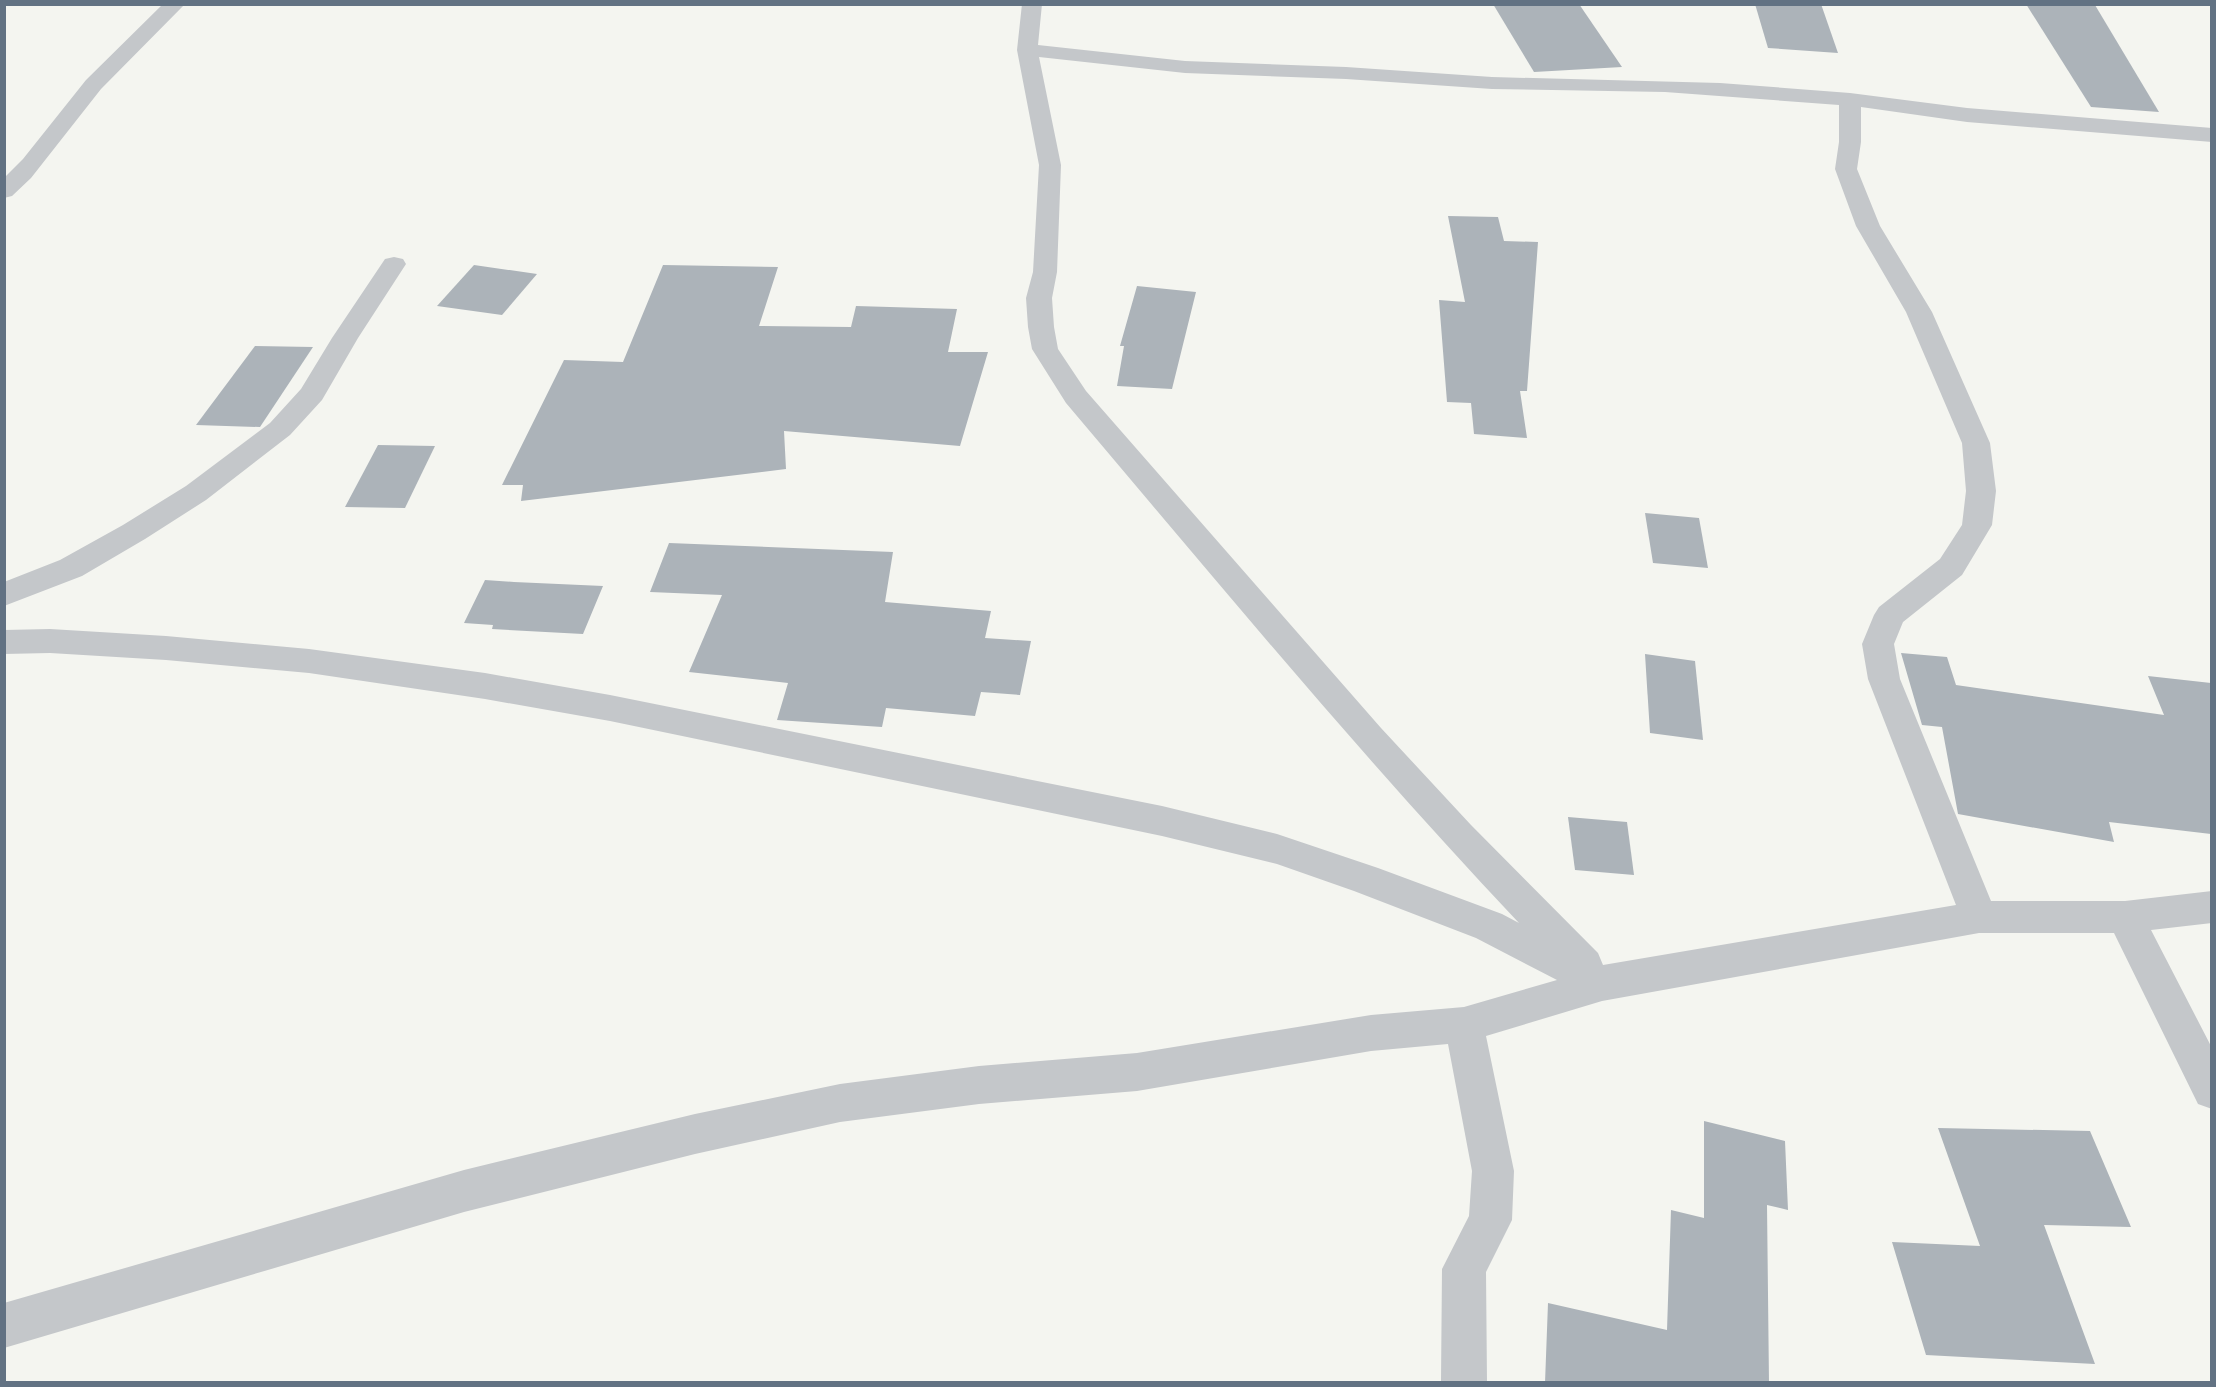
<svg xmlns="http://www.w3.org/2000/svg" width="2216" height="1387" font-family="Karla,sans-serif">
<rect width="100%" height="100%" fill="#f4f5f0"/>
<g fill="#acb3b9">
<polygon points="1493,4 1579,4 1622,67 1534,72"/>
<polygon points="1755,4 1821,4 1838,53 1768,48"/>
<polygon points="2026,4 2095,5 2159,112 2091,107"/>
<polygon points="1448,216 1498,217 1504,241 1538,242 1527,391 1520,391 1527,438 1474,434 1471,403 1447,402 1439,300 1465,302"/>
<polygon points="474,265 537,274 502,315 437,306"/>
<polygon points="663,265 778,267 759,326 851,327 856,306 957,309 948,352 988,352 960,446 784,431 786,469 521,501 523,485 502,485 564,360 623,362"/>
<polygon points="1137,286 1196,292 1172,389 1117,386 1124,346 1120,346"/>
<polygon points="255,346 313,347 260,427 196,425"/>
<polygon points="378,445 435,446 405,508 345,507"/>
<polygon points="1645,513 1699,518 1708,568 1653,563"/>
<polygon points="669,543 893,552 885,602 991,611 985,638 1031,641 1020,695 981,692 975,716 886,708 882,727 777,720 788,683 689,672 722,595 650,592"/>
<polygon points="485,580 514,582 603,586 583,634 492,629 493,625 464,623"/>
<polygon points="1901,653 1947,657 1956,685 2164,715 2148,676 2211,683 2211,834 2109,822 2114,842 1958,814 1942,727 1922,725"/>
<polygon points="1645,654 1695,661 1703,740 1650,733"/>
<polygon points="1568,817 1627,822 1634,875 1575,870"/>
<polygon points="1704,1121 1785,1141 1788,1210 1767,1205 1769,1383 1545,1383 1548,1303 1667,1330 1671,1210 1704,1218"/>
<polygon points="1938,1128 2090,1131 2131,1227 2044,1225 2095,1364 1926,1355 1892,1242 1980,1246"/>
</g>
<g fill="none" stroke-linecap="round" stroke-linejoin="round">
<g fill="#c4c7ca" fill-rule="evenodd">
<polygon points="163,4 185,4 101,89 31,178 12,196 4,198 4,178 23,159 86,80"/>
<path d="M1022,4H1042L1038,45L1185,61L1346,67L1492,77L1720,83L1850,93L1967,108L2212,128V142L1967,122L1861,107V142L1857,169L1880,226L1932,312L1990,443L1996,491L1992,525L1962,575L1903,622L1894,644L1900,679L1991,901H2125L2212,891V923L2151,930L2212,1048V1109L2198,1104L2114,933H1979L1602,1001L1486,1036L1514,1171L1512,1220L1486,1272L1487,1382H1441L1442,1269L1469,1216L1472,1171L1448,1044L1371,1051L1137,1091L979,1104L840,1122L695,1154L464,1212L4,1348V1303L464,1170L695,1114L840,1084L979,1066L1137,1053L1371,1015L1464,1007L1557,980L1476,938L1354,891L1277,864L1162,836L610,721L485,699L309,673L166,660L50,653L4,654V630L50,629L166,636L309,649L485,673L610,695L1162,806L1277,834L1378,868L1502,914L1519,923C1361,756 1215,579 1066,403L1032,349L1028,327L1026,298L1033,272L1039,165L1017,50ZM1039,57L1185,73L1346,79L1492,89L1665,92L1839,105V142L1835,169L1856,226L1906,312L1962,443L1966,491L1962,525L1940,559L1879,607L1874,615L1862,644L1868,679L1956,905L1603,965L1598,953L1471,825L1381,728L1086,391L1058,349L1054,327L1052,298L1057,272L1061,165Z"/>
<polygon points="394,257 403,259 406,264 358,338 322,400 290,435 206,500 145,539 82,576 4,606 4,582 60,560 123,525 186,486 270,423 301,389 332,338 385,259"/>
</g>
</g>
<rect width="2216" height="1387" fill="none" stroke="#627283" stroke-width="12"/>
</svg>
